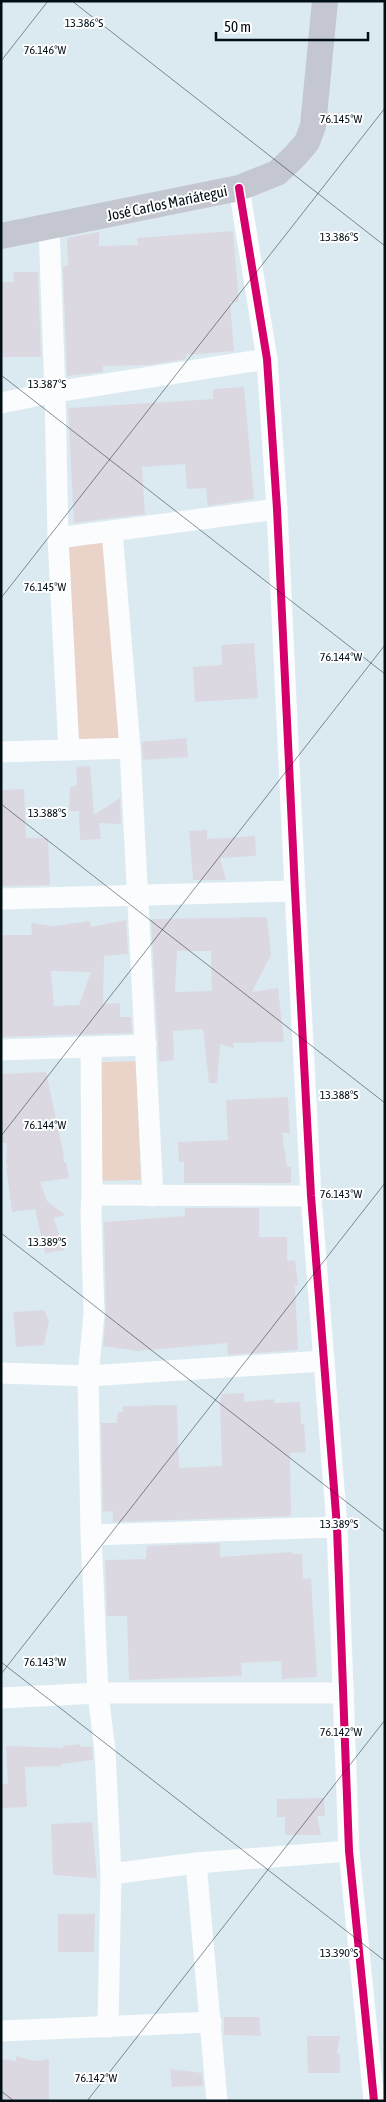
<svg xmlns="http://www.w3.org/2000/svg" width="386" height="2102" font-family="'Asap Condensed',sans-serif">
<rect width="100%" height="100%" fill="#dbeaf1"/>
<g fill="#ead3c9">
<polygon points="105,542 120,743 74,744 64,543"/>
<polygon points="136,1061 141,1180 87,1181 82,1063"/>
</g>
<g fill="#dcd8e1" fill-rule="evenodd">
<polygon points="233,231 239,302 230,302 234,351 186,355 186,359 148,365 103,366 103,372 67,376 63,272 63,266 68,266 67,238 99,232 99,246 138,245 137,238"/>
<polygon points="13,272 38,272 41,357 1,357 1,282 14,282"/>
<polygon points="244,387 254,499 208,506 206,488 187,489 185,464 142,467 145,514 74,523 68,408 213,399 213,389"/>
<polygon points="254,643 258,698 195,702 193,667 222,665 221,645"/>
<polygon points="186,738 188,757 143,760 142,742"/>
<polygon points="90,766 94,815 120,798 121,824 99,823 101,839 80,840 79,811 69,811 70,787 77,785 76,767"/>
<polygon points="24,789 26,838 48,838 50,885 1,886 1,790"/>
<polygon points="207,830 207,839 255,836 256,856 220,858 226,880 193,880 189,831"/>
<path d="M267,917L271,955L252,992L278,988L284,1042L233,1043L234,1048L220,1044L217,1083H209L203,1029L173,1031L174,1060L159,1062L151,919ZM177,951H211L212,991L175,992Z"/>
<path d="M126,920L128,954L104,956L103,1004L120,1003V1017H131L132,1033L1,1037V935H32L31,923L53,926L90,921L91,927ZM51,971L91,972L79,1005L54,1006Z"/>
<polygon points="46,1072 63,1151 64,1162 66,1162 69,1178 40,1182 47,1201 65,1215 53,1218 65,1250 45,1253 35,1209 12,1212 6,1167 8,1168 8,1165 6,1166 7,1143 1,1143 1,1074"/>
<polygon points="288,1097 290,1133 282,1133 287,1167 291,1167 291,1183 184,1183 184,1162 179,1162 178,1142 228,1140 226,1100"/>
<polygon points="185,1208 259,1208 259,1237 287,1237 287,1261 295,1260 298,1285 295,1286 298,1350 228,1355 227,1343 138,1351 103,1346 106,1314 104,1222 185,1216"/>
<polygon points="44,1310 49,1321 44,1345 16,1347 13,1312"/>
<polygon points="244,1393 244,1402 274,1399 274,1403 300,1402 301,1424 304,1424 306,1452 290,1453 291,1516 113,1522 113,1511 103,1512 101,1423 117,1423 118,1412 123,1412 123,1406 177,1405 179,1468 222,1466 220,1402 222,1394"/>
<polygon points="220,1543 220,1557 292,1552 292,1554 302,1554 303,1579 311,1578 317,1677 282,1679 281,1661 241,1663 242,1676 129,1680 127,1616 107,1616 105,1560 146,1559 147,1546"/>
<polygon points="80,1744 81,1747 92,1747 93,1760 61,1764 61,1766 25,1767 27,1807 1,1808 1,1784 8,1784 6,1746 63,1748 63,1746"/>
<polygon points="324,1798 325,1816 317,1816 321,1835 285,1835 285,1817 277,1817 277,1799"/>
<polygon points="92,1822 97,1878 53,1875 51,1824"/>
<polygon points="58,1914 95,1914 94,1952 58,1952"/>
<polygon points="224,2017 259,2017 261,2036 224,2035"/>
<polygon points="307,2036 340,2036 337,2054 340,2054 340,2073 308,2073"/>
<polygon points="16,2056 35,2061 49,2059 49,2101 1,2101 1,2059 16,2061"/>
<polygon points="170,2069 202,2073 203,2086 172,2087"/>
</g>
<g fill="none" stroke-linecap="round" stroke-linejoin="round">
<g stroke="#fafcfd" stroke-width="21">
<polyline points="239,188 267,359 277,509 295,891 311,1196 337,1527 349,1851 374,2101"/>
<polyline points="49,227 55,392 58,538 69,750"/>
<polyline points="1,403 55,392 267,359"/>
<polyline points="112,531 130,748 153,1196"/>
<polyline points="58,538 277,509"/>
<polyline points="1,752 130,748"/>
<polyline points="1,899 295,891"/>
<polyline points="91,1048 92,1195 91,1214 94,1314 88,1376 91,1535 98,1693 105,1751 111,1874 108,2027"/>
<polyline points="1,1050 146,1045"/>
<polyline points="92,1195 311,1196"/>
<polyline points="1,1373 88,1376 324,1361"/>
<polyline points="91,1535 337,1527"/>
<polyline points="1,1698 98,1693 344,1693"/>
<polyline points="196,1863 217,2101"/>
<polyline points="111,1874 196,1863 349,1851"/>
<polyline points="1,2031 211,2022"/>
</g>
<polyline stroke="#c4c7d0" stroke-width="26" points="1,236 239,188 277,173 295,156 307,142 313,126 325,1"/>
<defs>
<polyline id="cycleway" points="239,188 267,359 277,509 295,891 311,1196 337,1527 349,1851 374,2101"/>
</defs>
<use href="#cycleway" stroke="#fff" stroke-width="11"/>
<use href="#cycleway" stroke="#d6006c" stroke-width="8"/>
</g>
<path fill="none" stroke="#000e16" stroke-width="1" stroke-opacity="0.45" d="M72,1L385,246M1,61L48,1M1,375L385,674M1,598L385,108M1,804L385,1103M1,1136L385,645M1,1233L385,1532M1,1662L385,1961M1,1674L385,1183M1,2091L14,2101M87,2101L385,1720"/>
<g text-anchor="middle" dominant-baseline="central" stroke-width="4" stroke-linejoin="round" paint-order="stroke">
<g font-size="15" fill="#000e16" stroke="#fff">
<text transform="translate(167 203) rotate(-12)">José Carlos Mariátegui</text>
</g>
</g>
<g font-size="12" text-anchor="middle" fill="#000e16" stroke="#fff" stroke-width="4" stroke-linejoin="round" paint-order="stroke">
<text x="84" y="27">13.386°S</text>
<text x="45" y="54">76.146°W</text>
<text x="341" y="123">76.145°W</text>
<text x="339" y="241">13.386°S</text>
<text x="47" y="388">13.387°S</text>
<text x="45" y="591">76.145°W</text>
<text x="341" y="661">76.144°W</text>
<text x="47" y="817">13.388°S</text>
<text x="339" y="1099">13.388°S</text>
<text x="45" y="1129">76.144°W</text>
<text x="341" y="1198">76.143°W</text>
<text x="47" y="1246">13.389°S</text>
<text x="339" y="1528">13.389°S</text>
<text x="45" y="1666">76.143°W</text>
<text x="341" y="1736">76.142°W</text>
<text x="339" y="1957">13.390°S</text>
<text x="96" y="2082">76.142°W</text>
</g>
<rect width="386" height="2102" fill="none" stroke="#000e16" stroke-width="5"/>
<path d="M216 32v8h152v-8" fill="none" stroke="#000e16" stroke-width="2.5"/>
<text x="224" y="32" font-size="15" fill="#000e16" stroke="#ffffff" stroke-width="4" paint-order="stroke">50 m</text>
</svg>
